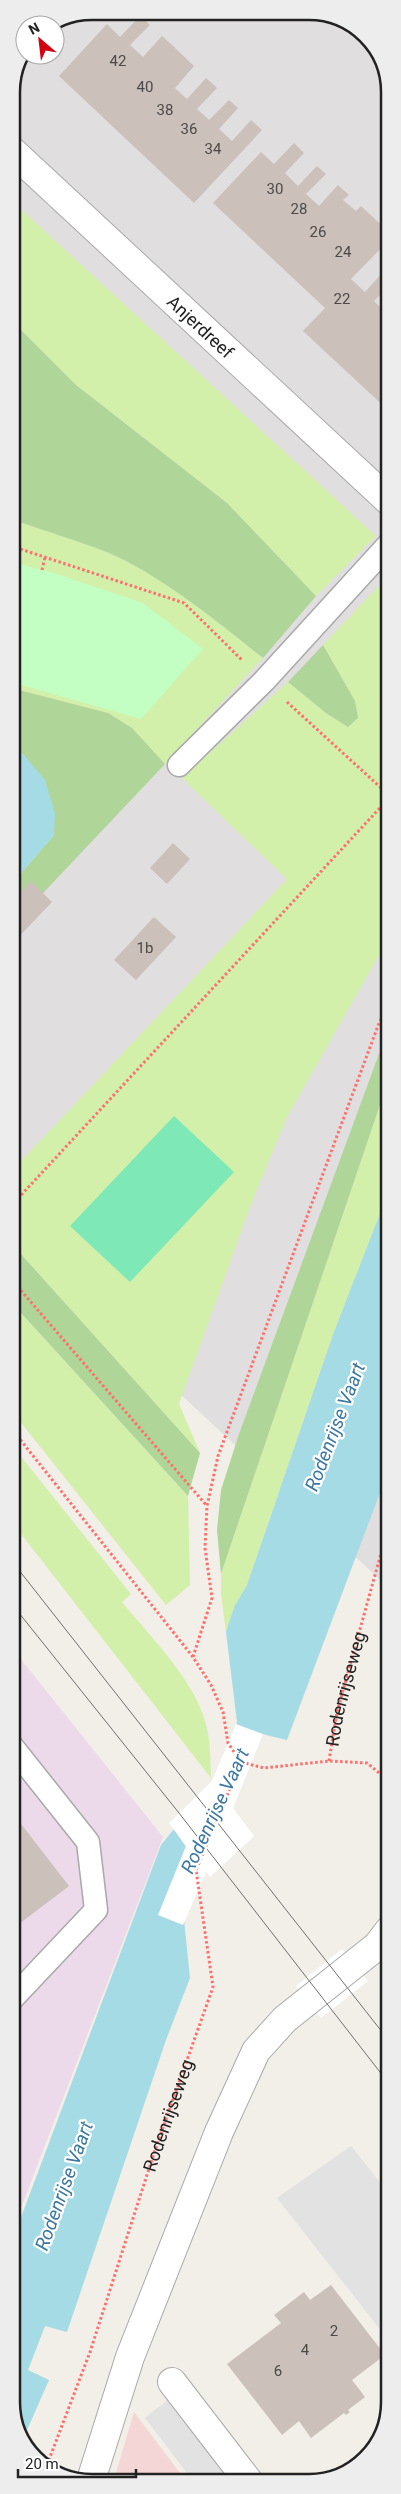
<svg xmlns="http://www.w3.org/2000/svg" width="401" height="2494" font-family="Roboto,sans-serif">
<rect width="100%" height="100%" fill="#f2eee8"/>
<polygon fill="#e0dedf" points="92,11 329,14 370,39 390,87 390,1589 34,1258 11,1225 11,87 26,55 55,55 55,27"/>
<polygon fill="#f4d6d7" points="134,2412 186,2481 114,2480"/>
<polygon fill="#ecd9ea" points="11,1647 163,1837 11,2234"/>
<g fill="#d2f0aa">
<polygon points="11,200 376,536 316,596 227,503 76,385 11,320"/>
<path d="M11,519C44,531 77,540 109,553C162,576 218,622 263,658L165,764L132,728L108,713L11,688Z"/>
<polygon points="390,574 390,936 287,1117 250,1207 179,1404 200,1453 11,1243 11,1172 287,879 182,778 288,682 326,713 348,727 358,718 355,701 323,645"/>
<polygon points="390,1075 390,1188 334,1332 247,1585 234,1607 226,1632 221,1594 221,1574"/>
<polygon points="11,1302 188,1496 190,1585 166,1605 11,1410"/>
<path d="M11,1444L131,1594L122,1602C151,1638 195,1680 206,1725C211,1741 210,1761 211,1778L11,1521Z"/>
</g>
<g fill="#b0d599">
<path d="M11,320L76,385L227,503L316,596L263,658C218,622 162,576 109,553C77,540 44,531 11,519Z"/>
<polygon points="323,645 355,701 358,718 348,727 326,713 288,682"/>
<polygon points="11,688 108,713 132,728 165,764 11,927 11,885 54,835 24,755 11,748"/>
<polygon points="390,1024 390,1075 221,1574 217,1530 221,1490 239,1434"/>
<polygon points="11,1243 200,1453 188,1496 11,1302"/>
</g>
<polygon fill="#c3ffc2" points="11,562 54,573 143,603 203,649 141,719 11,682"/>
<polygon fill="#7fe8b7" points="174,1116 234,1172 130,1282 70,1226"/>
<g fill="#e2e2e2">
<polygon points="351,2146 390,2195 390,2342 277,2198"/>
<polygon points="170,2398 234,2482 193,2481 145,2418"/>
</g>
<g fill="#a4dbe4">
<polygon points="11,748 24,755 45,780 55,813 54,835 11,885"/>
<polygon points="390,1188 390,1466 287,1740 262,1734 184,1920 190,1978 166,2040 67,2332 45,2326 28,2370 49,2380 24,2437 11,2407 11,2244 161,1845 174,1829 186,1847 235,1729 237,1722 226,1632 234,1607 247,1585 334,1332"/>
</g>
<g fill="#fff">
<polygon points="236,1724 263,1734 233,1808 254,1836 210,1877 206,1872 183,1925 158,1915 186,1846 169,1823 212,1781"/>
<polygon points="342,1949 368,1981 321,2018 296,1986"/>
</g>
<g fill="#cbc0ba">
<polygon points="140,16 150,25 130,45 143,57 162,36 172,45 194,66 175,88 187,99 206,78 217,88 197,109 209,120 229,100 238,108 219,129 232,141 251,120 262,130 194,203 59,76 107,24 120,37"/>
<polygon points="294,143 304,153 285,173 298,186 317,166 326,174 306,194 319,206 338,185 349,195 343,200 356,211 361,206 390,233 390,239 351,279 365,292 384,271 390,277 390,285 374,301 387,314 390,311 390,412 303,331 325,308 213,203 261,152 274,164"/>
<polygon points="390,420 390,433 383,427"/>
<polygon points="173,843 190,859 167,884 150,868"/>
<polygon points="31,881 52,902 11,945 11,902"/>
<polygon points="154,917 176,937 136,980 114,960"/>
<polygon points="11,1811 69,1886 11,1930"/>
<polygon points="331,2285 385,2355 352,2380 365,2397 348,2410 350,2412 346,2415 344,2413 311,2438 299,2421 282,2435 227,2364 281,2323 274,2315 304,2292 310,2300"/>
</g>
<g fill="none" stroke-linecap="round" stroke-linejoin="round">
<defs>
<g id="lane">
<polyline points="179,765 264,681 390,543"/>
<polyline points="11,1745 88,1842 96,1910 11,2000"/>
</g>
<g id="street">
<path id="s3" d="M11,150L390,502"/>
<polyline points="172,2382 249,2482"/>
<polyline points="91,2480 130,2357 219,2132 256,2051 285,2019 377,1946 390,1929"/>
</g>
</defs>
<use href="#lane" stroke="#a9a9a9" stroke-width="25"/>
<use href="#street" stroke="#a9a9a9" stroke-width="30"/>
<g stroke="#ff6f6c" stroke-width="3" stroke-dasharray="2.5 2.5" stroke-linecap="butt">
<polyline points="11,546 184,603 242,660"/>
<polyline points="42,570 45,557"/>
<polyline points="287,702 390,796"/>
<polyline points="11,1206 390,797"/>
<polyline points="11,1279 207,1506"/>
<polyline points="11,1428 193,1657 211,1685 223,1712 228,1743 241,1762 264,1768 329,1761 367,1763 383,1776 390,1789"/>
<polyline points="193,1657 212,1598 205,1548 207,1506 218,1456 379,1023 390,1003"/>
<path id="s1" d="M329,1761L337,1712L385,1539L390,1532"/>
<path d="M390,1818C385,1835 374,1858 390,1871"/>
<path id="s2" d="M47,2465L90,2352L154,2153L213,1987L196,1870L241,1762"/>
</g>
<use href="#lane" stroke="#fff" stroke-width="22"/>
<use href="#street" stroke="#fff" stroke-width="28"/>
<g stroke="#707070" stroke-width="1">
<polyline points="11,1560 390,2042"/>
<polyline points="11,1603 179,1813 390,2085"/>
</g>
</g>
<g text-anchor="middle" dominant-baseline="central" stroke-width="4.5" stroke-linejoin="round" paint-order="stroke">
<g font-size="15" fill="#4c4a48">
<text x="118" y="61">42</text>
<text x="145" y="87">40</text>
<text x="165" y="110">38</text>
<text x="189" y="129">36</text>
<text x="213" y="149">34</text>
<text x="275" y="189">30</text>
<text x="299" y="209">28</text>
<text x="318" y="232">26</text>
<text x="343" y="252">24</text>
<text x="342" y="299">22</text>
<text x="145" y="948">1b</text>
<text x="334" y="2331">2</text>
<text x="305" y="2350">4</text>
<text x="278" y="2371">6</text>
</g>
<g font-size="18" fill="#222" stroke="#fff">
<text stroke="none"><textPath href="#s3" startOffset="259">Anjerdreef</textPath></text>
<text stroke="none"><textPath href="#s1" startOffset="74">Rodenrijseweg</textPath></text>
<text stroke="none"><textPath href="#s2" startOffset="370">Rodenrijseweg</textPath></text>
</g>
<g font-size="19" font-style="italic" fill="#3c78a2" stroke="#fff">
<text transform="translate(335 1427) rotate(-69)">Rodenrijse Vaart</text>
<text transform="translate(215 1811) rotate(-65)">Rodenrijse Vaart</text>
<text transform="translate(64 2186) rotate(-70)">Rodenrijse Vaart</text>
</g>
</g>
<path d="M0 0H401V2494H0ZM92 20H309A72 72 0 0 1 381 92V2402A72 72 0 0 1 309 2474H92A72 72 0 0 1 20 2402V92A72 72 0 0 1 92 20Z" fill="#ededed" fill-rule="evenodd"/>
<path fill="none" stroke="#222" stroke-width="2.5" d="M92 20H309A72 72 0 0 1 381 92V2402A72 72 0 0 1 309 2474H92A72 72 0 0 1 20 2402V92A72 72 0 0 1 92 20Z"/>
<g transform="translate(40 40) rotate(332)"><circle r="24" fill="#ffffff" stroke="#a7a7a7"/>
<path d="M0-4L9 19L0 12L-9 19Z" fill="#d30012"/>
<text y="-8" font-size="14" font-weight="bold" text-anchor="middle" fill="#222222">N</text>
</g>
<path d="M18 2469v8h118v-8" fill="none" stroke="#222222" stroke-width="2.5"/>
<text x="25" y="2469" font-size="15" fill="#222222" stroke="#ffffff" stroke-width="4" paint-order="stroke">20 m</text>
</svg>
